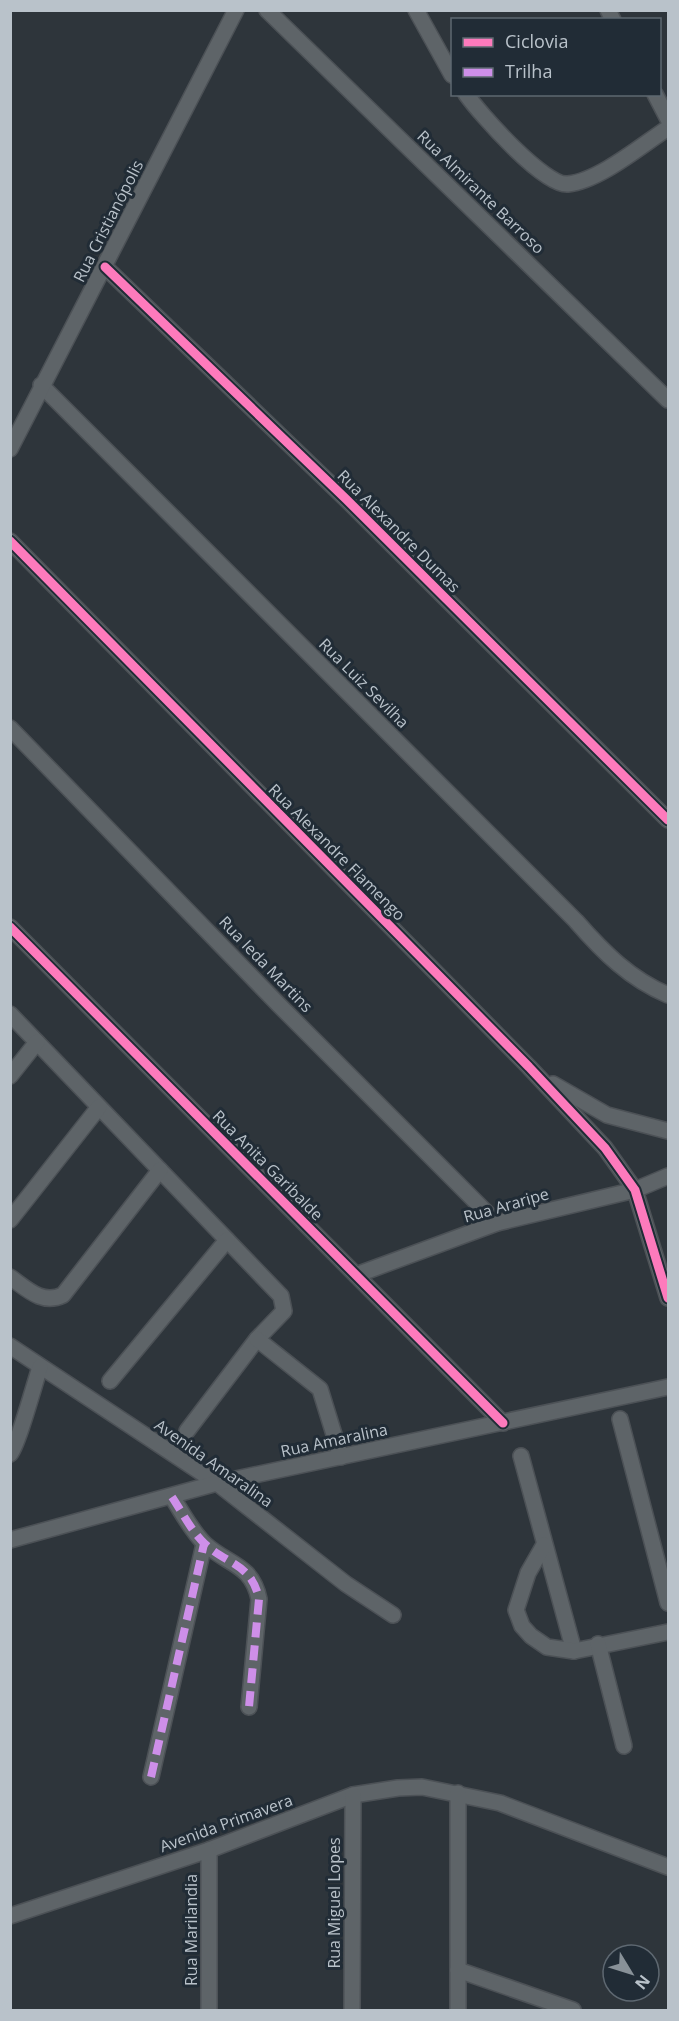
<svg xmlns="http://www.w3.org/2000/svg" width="679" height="2021" font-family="'Open Sans',sans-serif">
<rect width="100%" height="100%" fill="#2e353b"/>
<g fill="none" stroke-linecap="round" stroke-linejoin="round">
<defs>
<g id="minor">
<polyline points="267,10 668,400"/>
<polyline points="416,10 452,75"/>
<polyline points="608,10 613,20"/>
<path d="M466,94C480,114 545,187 568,184C599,181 642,145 668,128"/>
<polyline points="655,94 668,119"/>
<polyline points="105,267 346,499 668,820"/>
<path d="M41,385L576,921C603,952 630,979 668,995"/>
<polyline points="10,449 236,10"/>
<polyline points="10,541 529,1067 605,1148 635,1190 668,1298"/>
<polyline points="10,728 279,1005 497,1223"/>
<polyline points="10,927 503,1423"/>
<polyline points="10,1014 281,1296 284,1311 257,1339 187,1431"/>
<polyline points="10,1076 37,1042"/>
<polyline points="553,1084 607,1115 668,1131"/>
<polyline points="10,1220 99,1107"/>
<polyline points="356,1275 497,1223 635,1190 668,1176"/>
<path d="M10,1277C27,1289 42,1305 63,1295L160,1170"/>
<polyline points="257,1339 320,1389 341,1457"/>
<polyline points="10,1346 217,1483 346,1584 393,1615"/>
<polyline points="110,1381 227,1240"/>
<polyline points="620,1419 668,1603"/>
<path d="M10,1454C17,1448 35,1382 40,1367"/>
<polyline points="521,1456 574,1651"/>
<path d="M172,1497C182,1512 192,1532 205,1544C228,1565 252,1564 259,1599L249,1707"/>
<polyline points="10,1540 217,1483 668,1387"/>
<polyline points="544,1545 528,1573 516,1610 522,1626 531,1636 547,1647 574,1651 668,1632"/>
<polyline points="598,1644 624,1746"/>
<polyline points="151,1777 204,1544"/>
<polyline points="10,1916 209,1850 353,1795 398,1788 422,1787 500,1803 668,1867"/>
<polyline points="458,1970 573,2010"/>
<polyline points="209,2010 209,1850"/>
<polyline points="352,2010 353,1795"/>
<polyline points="458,2010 458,1793"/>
</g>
</defs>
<use href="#minor" stroke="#4c5156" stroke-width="18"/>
<use href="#minor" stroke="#5e6468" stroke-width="15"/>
<g stroke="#ce8fe9" stroke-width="8" stroke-dasharray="15 8" stroke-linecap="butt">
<path d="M172,1497C182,1512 192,1532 205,1544C228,1565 252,1564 259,1599L249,1707"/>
<polyline points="151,1777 204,1544"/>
</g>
<defs>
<g id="cycleway">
<polyline points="105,267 346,499 668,820"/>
<polyline points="10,541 529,1067 605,1148 635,1190 668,1298"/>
<polyline points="10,927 503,1423"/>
</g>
</defs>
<use href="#cycleway" stroke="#212c36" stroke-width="13"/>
<use href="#cycleway" stroke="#fd7abc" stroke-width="9"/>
</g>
<g text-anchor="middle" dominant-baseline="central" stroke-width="6" stroke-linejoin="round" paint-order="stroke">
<g font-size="16" fill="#b9c2ca" stroke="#212c36">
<text transform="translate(481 192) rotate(44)">Rua Almirante Barroso</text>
<text transform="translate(108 221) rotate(-63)">Rua Cristianópolis</text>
<text transform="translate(399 531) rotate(45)">Rua Alexandre Dumas</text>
<text transform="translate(364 683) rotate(45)">Rua Luiz Sevilha</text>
<text transform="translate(337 852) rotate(45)">Rua Alexandre Flamengo</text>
<text transform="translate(266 964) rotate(46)">Rua Ieda Martins</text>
<text transform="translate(268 1165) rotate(45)">Rua Anita Garibalde</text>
<text transform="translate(506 1205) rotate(-16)">Rua Araripe</text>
<text transform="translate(334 1440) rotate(-12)">Rua Amaralina</text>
<text transform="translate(214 1463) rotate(35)">Avenida Amaralina</text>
<text transform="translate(226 1823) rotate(-20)">Avenida Primavera</text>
<text transform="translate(334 1903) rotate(-90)">Rua Miguel Lopes</text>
<text transform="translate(191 1930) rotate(-90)">Rua Marilandia</text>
</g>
</g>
<rect width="679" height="2021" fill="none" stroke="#b9c2ca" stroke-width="24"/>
<rect x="451" y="18" width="210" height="78" fill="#212c36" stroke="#5e6871" stroke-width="1.5"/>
<rect x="463" y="38" width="30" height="9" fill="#fd7abc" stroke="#5e6871" stroke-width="1.5"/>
<text x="505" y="48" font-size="18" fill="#b9c2ca">Ciclovia</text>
<rect x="463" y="68" width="30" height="9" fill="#ce8fe9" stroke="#5e6871" stroke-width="1.5"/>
<text x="505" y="78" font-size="18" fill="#b9c2ca">Trilha</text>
<g transform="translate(631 1973) rotate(128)"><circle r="28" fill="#212c36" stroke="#5e6871" stroke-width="1.5"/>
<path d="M0-4.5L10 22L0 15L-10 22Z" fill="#889198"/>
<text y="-9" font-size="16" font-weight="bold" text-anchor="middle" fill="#b9c2ca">N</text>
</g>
</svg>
